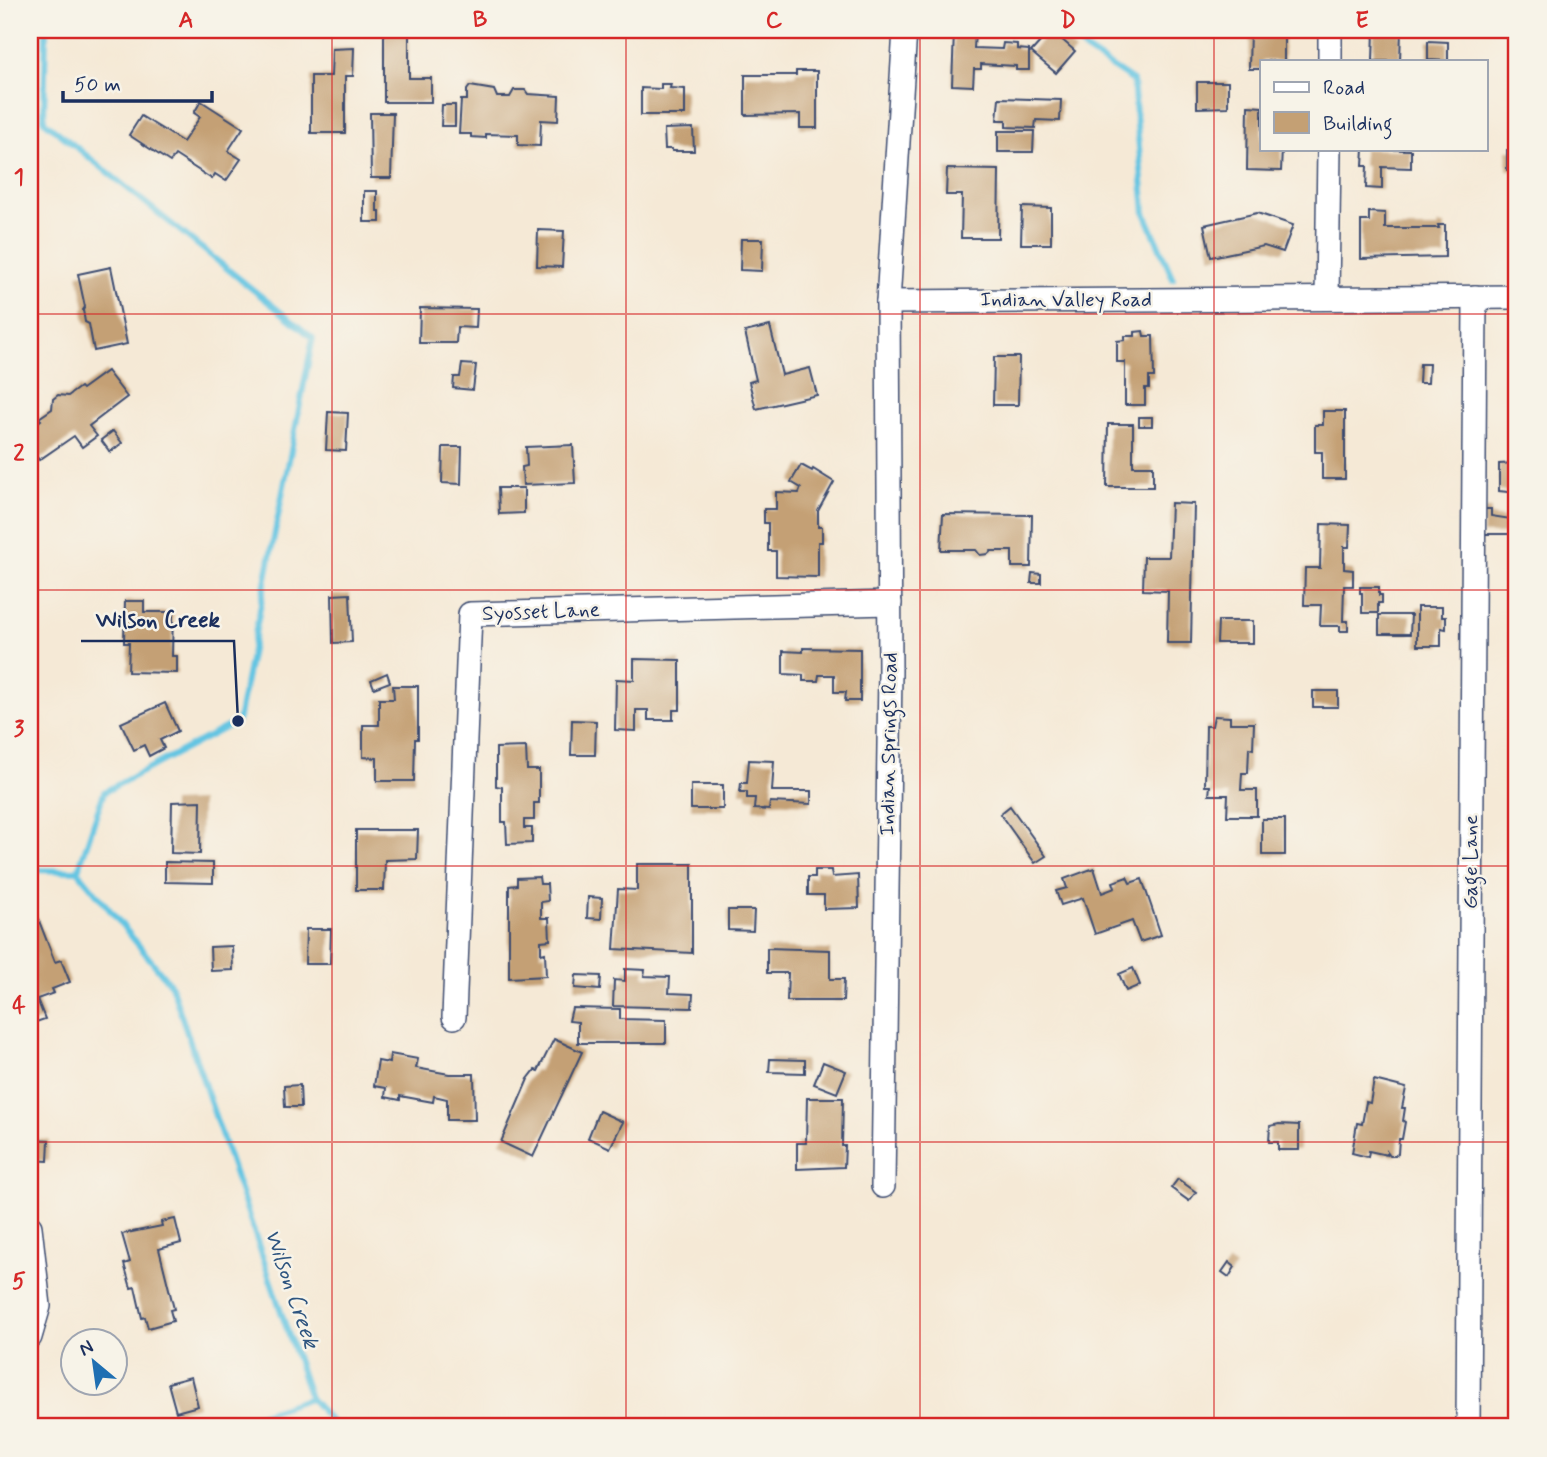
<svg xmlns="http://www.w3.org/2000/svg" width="1547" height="1457" font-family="Mynerve,sans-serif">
<rect width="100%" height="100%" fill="#f7f3e8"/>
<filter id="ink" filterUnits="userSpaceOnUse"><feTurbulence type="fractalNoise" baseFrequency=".0143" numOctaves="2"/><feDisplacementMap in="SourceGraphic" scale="14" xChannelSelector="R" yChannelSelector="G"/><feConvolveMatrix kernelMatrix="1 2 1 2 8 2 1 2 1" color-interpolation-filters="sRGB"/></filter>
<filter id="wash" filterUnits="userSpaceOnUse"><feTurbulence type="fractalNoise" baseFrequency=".00686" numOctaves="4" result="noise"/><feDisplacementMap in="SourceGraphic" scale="28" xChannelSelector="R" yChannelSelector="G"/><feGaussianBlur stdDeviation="1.57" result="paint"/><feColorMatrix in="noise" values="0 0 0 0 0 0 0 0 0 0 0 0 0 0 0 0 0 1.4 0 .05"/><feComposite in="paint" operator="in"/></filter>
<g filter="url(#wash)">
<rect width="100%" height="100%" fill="#f5e9d6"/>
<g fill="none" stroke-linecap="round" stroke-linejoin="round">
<g stroke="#64c5e2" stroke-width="6">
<polyline points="46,30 44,121 313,338 238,721 104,792 78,871 171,985 310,1398 336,1427"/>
<polyline points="1056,30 1133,81 1145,213 1173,279"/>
<polyline points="30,870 78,871"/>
<polyline points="223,1427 310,1398"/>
</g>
</g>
<g id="blocks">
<g fill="#c4a074">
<polygon points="1051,30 1075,51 1056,73 1031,52"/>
<polygon points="1250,30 1295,30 1295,34 1284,34 1284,61 1262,61 1262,69 1249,69"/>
<polygon points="1374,30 1401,30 1400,61 1373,61"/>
<polygon points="384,31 409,31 409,78 431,78 431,102 384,102"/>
<polygon points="954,32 975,33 974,48 1002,49 1003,43 1017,44 1017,49 1029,50 1029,70 1016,70 1016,66 981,64 981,69 974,69 973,86 952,85"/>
<polygon points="1428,41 1448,42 1448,61 1428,60"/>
<polygon points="354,48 353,76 345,76 345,133 311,133 311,76 331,76 332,49"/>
<polygon points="796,71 817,71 817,128 800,128 800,114 745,115 745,75 796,75"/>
<polygon points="1197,82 1228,82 1228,107 1197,108"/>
<polygon points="661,84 671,84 670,88 685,89 685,115 641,115 641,88 661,89"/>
<polygon points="470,86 494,90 497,97 510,97 514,90 525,90 528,94 559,96 558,121 541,120 540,146 518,145 518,135 486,134 486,138 471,137 471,134 459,134 461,100 467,100 467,90"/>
<polygon points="999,98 1061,100 1060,121 1036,120 1035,128 1006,127 1006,120 997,120"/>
<polygon points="201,101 243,128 228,151 241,159 226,181 215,174 212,179 175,155 170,162 129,135 141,116 183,142 200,117 194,113"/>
<polygon points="442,105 455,105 455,126 441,126"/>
<polygon points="1248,106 1262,107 1262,149 1282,149 1281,171 1247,170"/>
<polygon points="370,113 393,113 391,178 371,178"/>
<polygon points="693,128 694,151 672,151 672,149 665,149 664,129"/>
<polygon points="998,131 1034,131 1033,152 998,152"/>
<polygon points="1364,149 1411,150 1411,168 1382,167 1382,189 1366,188 1367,166 1363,166"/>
<rect x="1507" y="150" width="10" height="20"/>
<polygon points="947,169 999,170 998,238 961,238 962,195 946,195"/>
<polygon points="364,191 377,191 377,211 380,211 380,222 364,222"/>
<polygon points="1022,207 1051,208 1051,244 1021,244"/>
<polygon points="1369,212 1385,213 1385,228 1439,228 1438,225 1445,225 1445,257 1361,259 1361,221 1369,221"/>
<polygon points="1257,213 1293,225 1283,252 1264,246 1211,257 1204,225"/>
<polygon points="538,230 564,231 562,267 537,266"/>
<polygon points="741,239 763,239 762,271 740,270"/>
<polygon points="111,267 127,344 94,351 89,324 85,322 83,310 85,307 78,274"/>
<polygon points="420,308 477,309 476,328 457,327 456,343 419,343"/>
<polygon points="770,326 782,375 810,368 817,395 756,409 749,382 756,380 745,332"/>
<polygon points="1143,331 1144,336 1153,336 1154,377 1149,377 1149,388 1145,388 1145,405 1125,405 1125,362 1117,362 1117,341 1125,340 1125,336 1135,336 1135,332"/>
<polygon points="994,357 1019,357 1018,405 993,405"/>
<polygon points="462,364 476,365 473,390 453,388 454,377 460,377"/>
<polygon points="1420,364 1429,364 1428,383 1419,383"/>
<polygon points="107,371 127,397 89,426 97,436 82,447 74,436 39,460 30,447 30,429 41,420 39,418 52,409 53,399 58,395 68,396 80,387 82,389"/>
<polygon points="1323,411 1345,411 1345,479 1322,479 1322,452 1315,452 1315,425 1323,425"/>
<polygon points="328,412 348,413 346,451 326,450"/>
<rect x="1139" y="417" width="13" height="9"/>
<polygon points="1108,424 1133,424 1133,466 1153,466 1153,487 1107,487"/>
<polygon points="113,431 122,443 110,452 101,440"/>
<polygon points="573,445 575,483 523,485 522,467 527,466 526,447"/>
<polygon points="443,447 462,447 461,484 442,483"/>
<polygon points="1517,463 1517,493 1499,491 1499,464"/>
<polygon points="801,465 812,471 813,469 834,482 818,511 818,527 822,527 822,542 818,542 818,577 776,576 776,551 768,551 768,523 764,523 764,509 776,509 776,492 799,493 801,488 791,482"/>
<polygon points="498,488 524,488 524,513 499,514"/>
<polygon points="1171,503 1194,504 1191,643 1167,643 1168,591 1143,590 1144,557 1169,557"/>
<polygon points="1484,509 1491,509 1491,516 1511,519 1510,534 1483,534"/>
<polygon points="943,514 1032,515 1031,567 1012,567 1012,551 991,551 988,554 980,555 976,550 941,550"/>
<polygon points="1321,524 1350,525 1349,547 1344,547 1344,569 1353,570 1353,586 1344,586 1343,621 1348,621 1348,631 1340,631 1340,626 1320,626 1321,605 1304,605 1305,568 1320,568"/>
<polygon points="1032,573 1041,574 1041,583 1031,583"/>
<polygon points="1360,587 1379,587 1379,595 1382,595 1382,603 1378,603 1378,613 1362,613 1362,593 1360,593"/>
<polygon points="350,594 352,642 333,643 332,595"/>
<polygon points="1511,600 1517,600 1517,639 1509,639"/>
<polygon points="125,601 144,601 144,612 173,612 172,656 177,656 177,673 128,672 129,643 124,643"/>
<polygon points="1417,607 1442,607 1442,617 1446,617 1446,629 1441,628 1441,646 1417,646"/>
<polygon points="1379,615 1411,615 1410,634 1379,634"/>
<polygon points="1218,621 1253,621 1253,643 1217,643"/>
<polygon points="803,648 860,649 860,701 845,701 846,692 834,692 834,675 819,675 818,681 803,681 803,675 783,674 783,651 803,652"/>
<polygon points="634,659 680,660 680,710 673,710 673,720 648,720 648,710 636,710 636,731 615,730 616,679 634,680"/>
<polygon points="1515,662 1517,662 1517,687 1514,687"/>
<polygon points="387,673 390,682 374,688 371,680"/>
<polygon points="393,686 418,686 418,739 415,739 414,781 377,781 377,758 363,757 363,725 379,725 379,699 394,699"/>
<rect x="1313" y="691" width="25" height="16"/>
<polygon points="165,703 178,731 160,740 164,748 149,756 144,745 134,750 121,723"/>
<polygon points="1214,716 1230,717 1230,723 1254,723 1253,749 1249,748 1248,773 1242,773 1241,790 1257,790 1257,816 1227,816 1228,795 1209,795 1210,786 1205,786 1206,726 1212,726"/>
<polygon points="572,720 596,721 595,755 571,755"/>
<polygon points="526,747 527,770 539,770 539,803 534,803 534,820 524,820 524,828 532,828 532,843 507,844 506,822 502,822 502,787 496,786 496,748"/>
<polygon points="749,760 774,761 772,791 811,791 811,804 770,802 769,810 754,809 755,798 747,798 747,792 740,792 741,783 747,783"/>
<rect x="691" y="785" width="32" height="24"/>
<polygon points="201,801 200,854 171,853 172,802"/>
<polygon points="1010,806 1046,856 1035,863 1000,814"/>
<rect x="1262" y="819" width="23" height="36"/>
<polygon points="356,830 418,830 417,859 385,860 384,890 356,890"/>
<polygon points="165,862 213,863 213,883 165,882"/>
<polygon points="637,864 692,864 692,953 614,949 618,889 637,890"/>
<polygon points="1094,868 1102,893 1115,888 1113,882 1127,877 1130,883 1142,879 1161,935 1140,942 1132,921 1095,934 1083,898 1061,905 1056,891 1067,888 1064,879"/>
<polygon points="815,870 831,870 832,877 858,875 859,908 824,909 824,895 808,895 808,877 815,877"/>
<polygon points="539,877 540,884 547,884 548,901 541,902 541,918 549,918 550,940 541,941 541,954 545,953 546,976 509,978 509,886 517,885 517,878"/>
<polygon points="588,897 602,898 601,919 587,918"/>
<polygon points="34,908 55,962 61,960 70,982 52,989 54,993 37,999 45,1019 30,1024 30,910"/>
<polygon points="728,910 754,910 753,931 728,930"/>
<polygon points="306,929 331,929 330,964 305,964"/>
<polygon points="232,946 233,970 211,971 210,947"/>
<polygon points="767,948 830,950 830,979 844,979 843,1001 787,1001 788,973 767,973"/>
<polygon points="1133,968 1140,985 1126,991 1119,974"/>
<polygon points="625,969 645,970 644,976 670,977 669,993 693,994 692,1008 613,1006 614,980 625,981"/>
<polygon points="576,975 601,976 600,990 575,988"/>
<polygon points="572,1008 620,1009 620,1019 666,1020 666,1043 578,1043 578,1022 569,1021"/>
<polygon points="554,1039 582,1052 533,1157 501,1142 528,1079 535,1070 538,1071"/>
<polygon points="390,1054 418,1059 416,1068 449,1074 474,1074 475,1120 447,1120 447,1099 434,1096 433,1102 400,1096 400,1100 385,1097 386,1088 374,1086 378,1061 389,1063"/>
<polygon points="770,1059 805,1060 805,1073 769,1072"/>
<polygon points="823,1062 846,1071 837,1093 814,1084"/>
<polygon points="1374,1080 1406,1088 1402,1108 1405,1108 1403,1121 1405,1122 1402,1139 1399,1139 1398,1154 1394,1156 1390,1156 1387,1152 1387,1155 1369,1151 1368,1157 1352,1153 1357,1123 1362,1124 1366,1102 1370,1103"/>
<polygon points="300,1085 301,1107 285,1107 284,1086"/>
<polygon points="807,1098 843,1098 842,1146 845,1146 844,1167 797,1169 797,1143 806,1143"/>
<polygon points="599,1111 623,1122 610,1148 588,1138"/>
<polygon points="1279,1124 1299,1125 1299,1150 1278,1150 1278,1142 1269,1142 1270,1126"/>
<polygon points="30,1139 49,1140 48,1161 30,1160"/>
<polygon points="1178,1179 1196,1192 1189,1201 1171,1188"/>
<polygon points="175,1219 181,1243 159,1249 174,1309 170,1310 173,1321 148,1328 145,1317 142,1318 135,1287 131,1288 124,1264 130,1262 122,1234 162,1226 161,1222"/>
<polygon points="1229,1262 1235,1267 1229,1277 1222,1272"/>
<polygon points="191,1377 198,1406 176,1412 168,1383"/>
</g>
</g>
</g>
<g filter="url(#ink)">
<use href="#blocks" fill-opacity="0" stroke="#3c4b70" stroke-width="2"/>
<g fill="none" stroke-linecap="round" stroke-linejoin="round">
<defs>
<g id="minor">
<polyline points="1330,61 1330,30"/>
<polyline points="1327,298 1329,149"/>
<polyline points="888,302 1517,297"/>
<polyline points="454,1017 470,614 890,603"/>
<polyline points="883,1186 890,671 888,302 905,30"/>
<polyline points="30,1227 39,1306 30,1337"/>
<polyline points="1468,1427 1475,297"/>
</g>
</defs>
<use href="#minor" stroke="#3c4b70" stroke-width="26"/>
<use href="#minor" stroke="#fff" stroke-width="23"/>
</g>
</g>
<path fill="none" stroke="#d62828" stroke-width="2" stroke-opacity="0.55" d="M332,30V1427M626,30V1427M920,30V1427M1214,30V1427M30,314H1517M30,590H1517M30,866H1517M30,1142H1517"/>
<g text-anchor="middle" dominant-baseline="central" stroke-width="5" stroke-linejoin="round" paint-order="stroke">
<g font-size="21" fill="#1b2f5e" stroke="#f7f3e8">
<text x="1066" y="300">Indian Valley Road</text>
<text transform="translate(541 612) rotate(-2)">Syosset Lane</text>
<text transform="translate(889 744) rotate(-89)">Indian Springs Road</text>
<text transform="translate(1471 862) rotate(-90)">Gage Lane</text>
</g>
<g font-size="23" font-style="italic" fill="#2d547f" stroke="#f7f3e8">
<text transform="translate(291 1289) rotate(71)">Wilson Creek</text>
</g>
</g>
<path fill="none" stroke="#1b2f5e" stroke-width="2.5" d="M238 721L234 641H81"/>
<circle fill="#1b2f5e" stroke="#f7f3e8" stroke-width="2.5" cx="238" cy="721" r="7"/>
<g font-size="23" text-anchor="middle" font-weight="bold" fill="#1b2f5e" stroke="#f7f3e8" stroke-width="5" stroke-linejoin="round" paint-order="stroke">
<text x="158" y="627">Wilson Creek</text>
</g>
<rect width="1547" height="1457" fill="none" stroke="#f7f3e8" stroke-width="77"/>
<rect x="1260" y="60" width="228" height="91" fill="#f7f3e8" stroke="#9fa5b1" stroke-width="2"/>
<rect x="1274" y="82" width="35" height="10" fill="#ffffff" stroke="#9fa5b1" stroke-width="2"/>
<text x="1323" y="94" font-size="21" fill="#1b2f5e">Road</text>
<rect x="1274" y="112" width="35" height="21" fill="#c4a074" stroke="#9fa5b1" stroke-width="2"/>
<text x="1323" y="130" font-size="21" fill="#1b2f5e">Building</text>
<g transform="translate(94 1362) rotate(331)"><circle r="33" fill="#f7f3e8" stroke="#9fa5b1" stroke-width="2"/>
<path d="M0-5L12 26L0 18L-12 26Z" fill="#1f6fb2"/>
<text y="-10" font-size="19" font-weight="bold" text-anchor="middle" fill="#1b2f5e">N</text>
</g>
<path d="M63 91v10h149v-10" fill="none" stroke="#1b2f5e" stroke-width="3.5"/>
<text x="74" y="91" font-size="21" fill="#1b2f5e" stroke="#f7f3e8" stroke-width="5" paint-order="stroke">50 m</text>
<rect x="38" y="38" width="1470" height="1380" fill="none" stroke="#d62828" stroke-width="2.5"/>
<g font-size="23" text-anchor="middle" font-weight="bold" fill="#d62828">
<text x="186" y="27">A</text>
<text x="480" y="27">B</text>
<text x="774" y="27">C</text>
<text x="1068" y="27">D</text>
<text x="1362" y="27">E</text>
<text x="19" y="184">1</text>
<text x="19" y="460">2</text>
<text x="19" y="736">3</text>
<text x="19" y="1012">4</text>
<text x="19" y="1288">5</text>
</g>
</svg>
